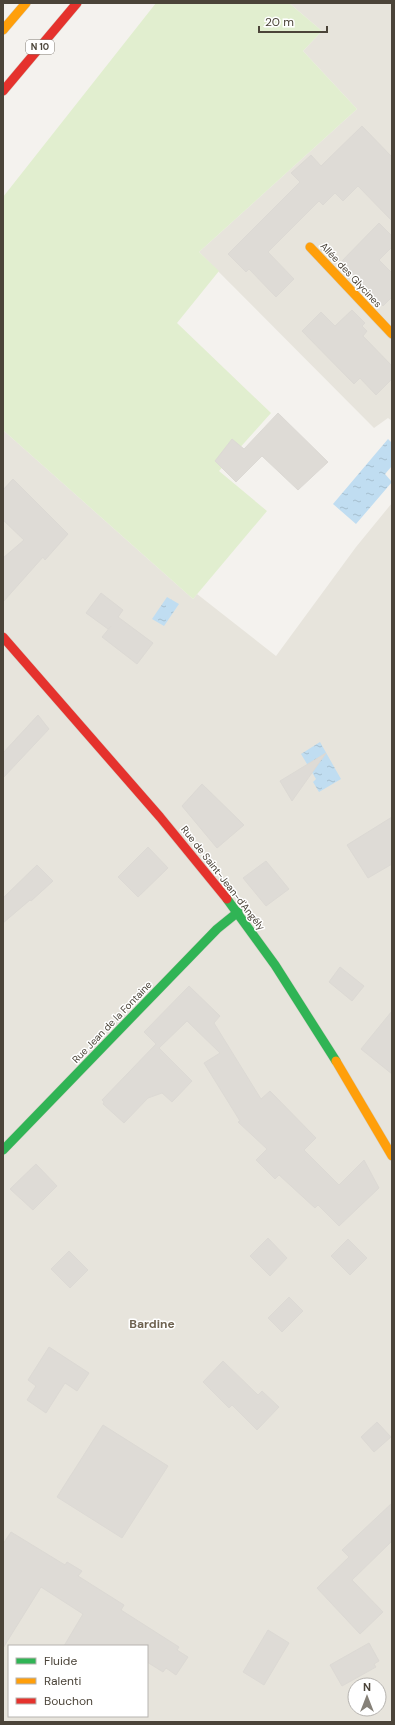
<svg xmlns="http://www.w3.org/2000/svg" width="395" height="1725" font-family="'DM Sans',sans-serif">
<defs>
<pattern id="water-ripples" width="26" height="14" patternUnits="userSpaceOnUse"><rect width="26" height="14" fill="#c0ddf1"/><path d="M2 4q2-2 4 0t4 0M15 11q2-2 4 0t4 0" fill="none" stroke="#a6bfcf"/></pattern>
</defs>
<rect width="100%" height="100%" fill="#f4f2ee"/>
<g fill="#e7e4dc" fill-rule="evenodd">
<polygon points="289,3 392,3 392,421 388,418 374,428 199,252 357,109 303,51 322,31"/>
<path d="M3,430L193,599L197,594L276,656L356,547L392,503V1722H3ZM9,1646H147V1716H9ZM355,1685H379V1709H355Z"/>
</g>
<polygon fill="#e1eecf" points="156,3 289,3 322,31 303,51 357,109 199,252 219,271 177,323 271,413 219,471 267,511 193,599 3,430 3,197"/>
<g fill="url(#water-ripples)">
<polygon points="388,439 392,443 392,466 385,474 392,482 356,524 333,504"/>
<polygon points="167,597 179,604 164,626 152,619"/>
<polygon points="320,742 341,779 319,792 313,782 316,779 301,754"/>
</g>
<g fill="#dedbd6" stroke="#dcd9d4">
<polygon points="362,126 392,157 392,221 358,186 343,201 335,193 323,205 319,201 268,252 294,279 276,297 249,269 246,272 228,254 300,182 291,173 311,155 321,166"/>
<polygon points="379,223 392,236 392,247 379,260 392,273 392,297 383,306 341,262"/>
<polygon points="352,310 365,323 362,326 367,331 363,336 392,366 392,379 376,395 360,378 354,384 302,331 321,312 335,326"/>
<polygon points="278,413 328,462 298,490 262,456 236,482 215,461 232,439 244,449"/>
<polygon points="13,479 68,534 45,560 43,557 3,602 3,558 24,540 3,520 3,490"/>
<polygon points="101,593 123,610 118,617 153,643 137,664 102,637 111,626 108,629 86,613"/>
<polygon points="38,715 49,729 3,778 3,753"/>
<polygon points="326,753 292,801 280,781"/>
<polygon points="202,784 244,825 217,848 182,806"/>
<polygon points="392,817 392,864 368,878 347,845"/>
<polygon points="148,847 168,868 138,897 118,877"/>
<polygon points="266,861 289,889 266,906 243,878"/>
<polygon points="37,865 53,881 31,901 30,900 3,923 3,898"/>
<polygon points="340,967 364,986 352,1001 329,982"/>
<polygon points="189,986 220,1016 214,1023 261,1099 270,1091 316,1138 304,1150 339,1185 364,1160 379,1188 339,1226 318,1205 315,1208 279,1175 275,1179 256,1160 267,1149 238,1122 240,1121 204,1063 220,1053 187,1021 159,1048 192,1081 172,1102 162,1093 148,1098 124,1123 103,1104 104,1102 102,1100 156,1044 144,1032"/>
<polygon points="392,1011 392,1074 361,1049"/>
<polygon points="36,1164 57,1186 33,1210 10,1189"/>
<polygon points="268,1238 287,1258 270,1276 250,1256"/>
<polygon points="348,1239 367,1258 350,1275 331,1256"/>
<polygon points="69,1251 88,1270 70,1288 51,1269"/>
<polygon points="289,1297 303,1311 282,1332 268,1318"/>
<polygon points="49,1347 89,1373 77,1391 65,1383 46,1413 27,1400 36,1386 28,1380"/>
<polygon points="223,1361 258,1395 262,1391 279,1407 257,1430 232,1405 229,1408 203,1382"/>
<polygon points="377,1422 391,1437 374,1452 361,1437"/>
<polygon points="103,1425 168,1466 122,1538 57,1497"/>
<polygon points="392,1503 392,1541 352,1580 383,1612 360,1634 317,1588 349,1557 342,1550"/>
<polygon points="11,1532 65,1565 67,1562 82,1571 78,1576 124,1605 121,1610 179,1647 177,1650 188,1657 176,1675 166,1668 163,1672 147,1662 147,1646 64,1646 83,1614 41,1587 3,1648 3,1544"/>
<polygon points="268,1630 289,1643 264,1685 243,1672"/>
<polygon points="369,1643 379,1661 374,1664 376,1667 342,1686 330,1665"/>
</g>
<g fill="none" stroke-linecap="round" stroke-linejoin="round">
<defs>
<g id="fast">
<polyline points="227,899 275,965 336,1061"/>
<polyline points="3,1150 217,929 238,912"/>
</g>
<g id="slow">
<polyline points="3,30 26,3"/>
<polyline points="310,247 392,334"/>
<polyline points="336,1061 392,1156"/>
</g>
<g id="jam">
<polyline points="3,91 77,3"/>
<polyline points="3,637 160,817 227,899"/>
</g>
</defs>
<use href="#fast" stroke="#d3cfc5" stroke-width="10"/>
<use href="#slow" stroke="#d3cfc5" stroke-width="10"/>
<use href="#jam" stroke="#d3cfc5" stroke-width="10"/>
<use href="#fast" stroke="#30b455" stroke-width="9"/>
<use href="#slow" stroke="#ff9f0a" stroke-width="9"/>
<use href="#jam" stroke="#e5322d" stroke-width="9"/>
</g>
<g text-anchor="middle" dominant-baseline="central" stroke-width="3" stroke-linejoin="round" paint-order="stroke">
<rect fill="#fff" stroke="#817c74" stroke-width="1" x="26" y="40" width="28" height="14" rx="3"/>
<g font-size="9" font-weight="bold" fill="#4b4439">
<text x="40" y="47">N 10</text>
</g>
<g font-size="10" fill="#4b4439" stroke="#fff">
<text transform="translate(351 275) rotate(47)">Allée des Glycines</text>
<text transform="translate(223 878) rotate(52)">Rue de Saint-Jean-d'Angély</text>
<text transform="translate(112 1022) rotate(-46)">Rue Jean de la Fontaine</text>
</g>
<g font-size="12" font-weight="bold" fill="#6e6250" stroke="#fff">
<text x="152" y="1324">Bardine</text>
</g>
</g>
<rect width="395" height="1725" fill="none" stroke="#4b4439" stroke-width="8"/>
<rect x="8" y="1645" width="140" height="72" fill="#ffffff" stroke="#b7b4b0"/>
<rect x="16" y="1658" width="20" height="6" fill="#30b455" stroke="#b7b4b0"/>
<text x="44" y="1665" font-size="12" fill="#4b4439">Fluide</text>
<rect x="16" y="1678" width="20" height="6" fill="#ff9f0a" stroke="#b7b4b0"/>
<text x="44" y="1685" font-size="12" fill="#4b4439">Ralenti</text>
<rect x="16" y="1698" width="20" height="6" fill="#e5322d" stroke="#b7b4b0"/>
<text x="44" y="1705" font-size="12" fill="#4b4439">Bouchon</text>
<g transform="translate(367 1697)"><circle r="19" fill="#ffffff" stroke="#b7b4b0"/>
<path d="M0-3L7 15L0 10L-7 15Z" fill="#868178"/>
<text y="-6" font-size="11" font-weight="bold" text-anchor="middle" fill="#4b4439">N</text>
</g>
<path d="M259 26v6h68v-6" fill="none" stroke="#4b4439" stroke-width="2"/>
<text x="265" y="26" font-size="12" fill="#4b4439" stroke="#ffffff" stroke-width="3" paint-order="stroke">20 m</text>
</svg>
